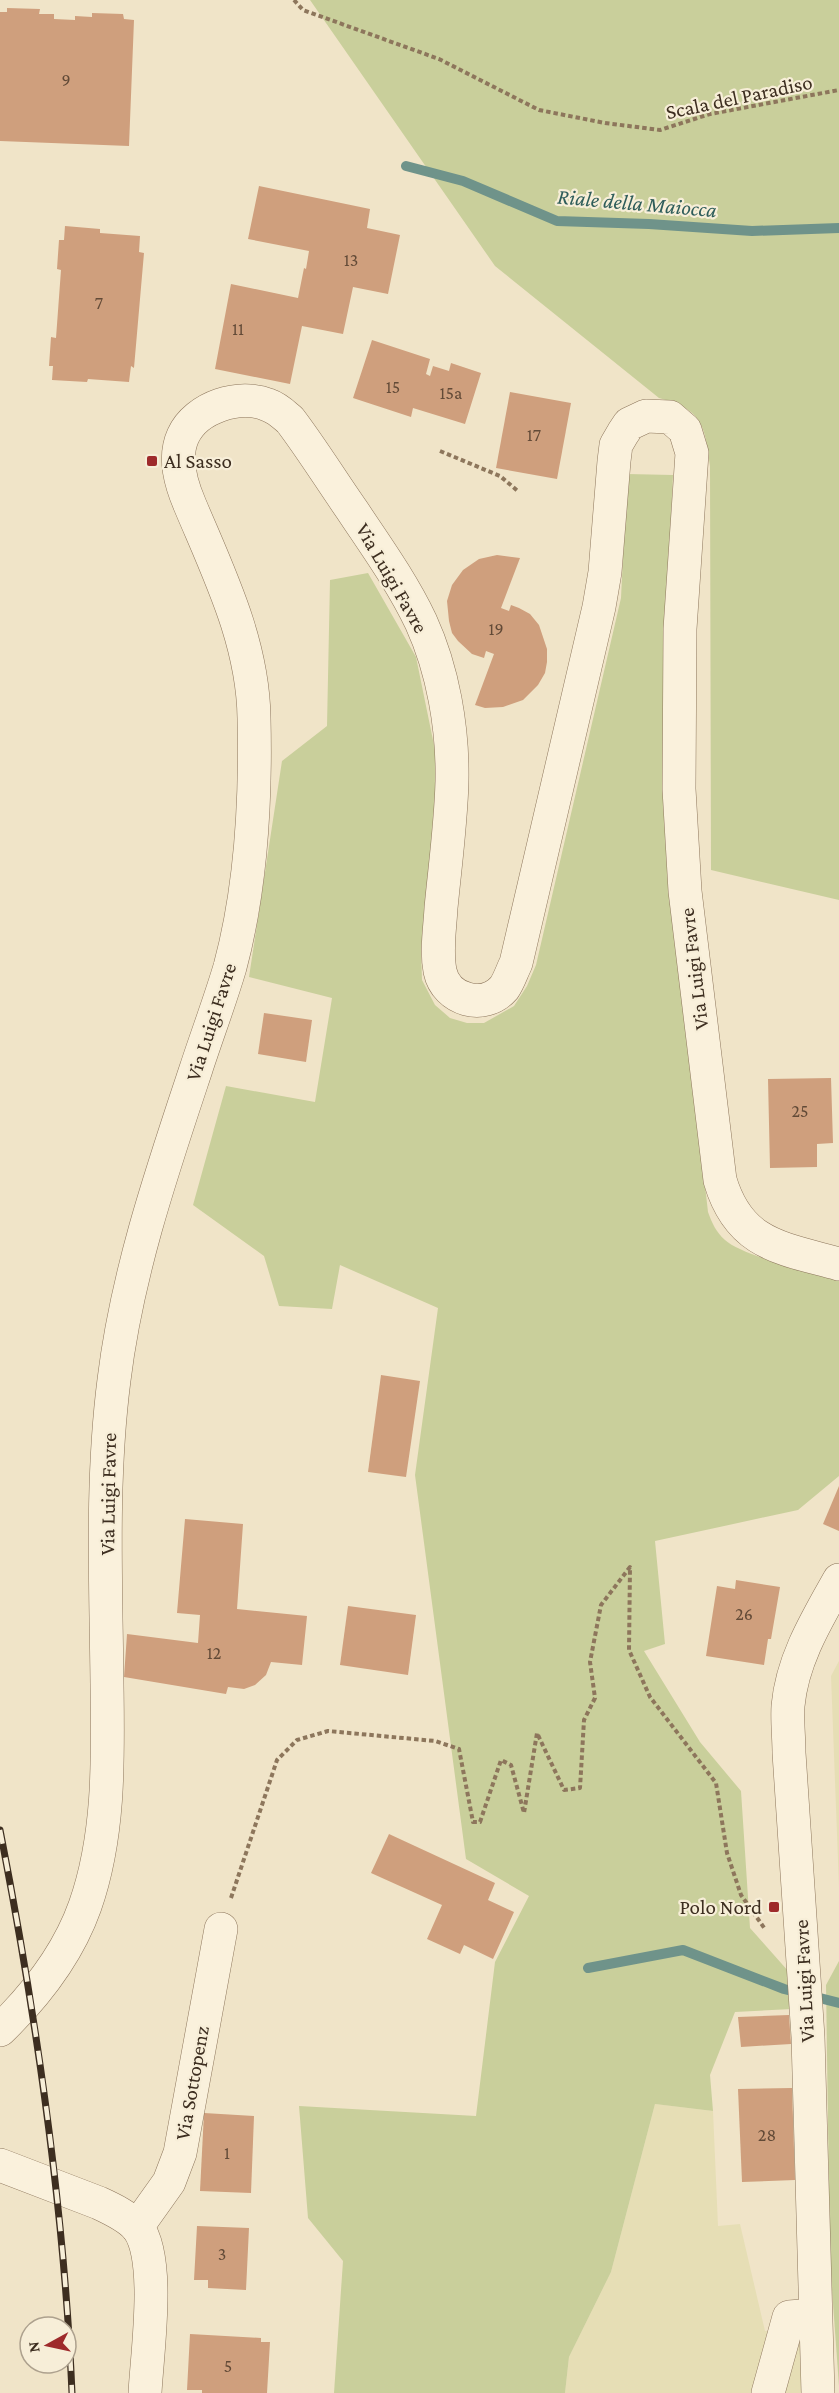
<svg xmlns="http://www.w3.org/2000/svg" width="839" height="2393" font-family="'Crimson Pro',serif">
<rect width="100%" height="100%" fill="#f0e4c8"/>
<g fill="#e6deb5">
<polygon points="839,1661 839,1887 831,1676"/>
<polygon points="655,2104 713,2111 718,2226 740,2224 765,2331 806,2337 807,2393 565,2393 569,2357 611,2272"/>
</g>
<g fill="#c9cf9b">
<path d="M310,0H839V900L711,870L710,466C705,425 702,409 659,398L495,266Z"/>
<path d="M627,474L673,475L663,704L666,842L708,1212C712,1223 716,1232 725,1240C742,1256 813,1272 839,1280V1476L798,1510L655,1541L665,1644L644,1651L700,1742L741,1791L750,1928L789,1972L792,2009L735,2012L710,2075L713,2111L655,2104L611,2272L569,2357L565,2393H334L343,2261L308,2218L299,2106L476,2116L495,1962L529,1896L466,1859L415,1475L438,1308L340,1265L332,1309L279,1306L264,1256L193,1205L226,1086L315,1102L332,998L249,977L282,761L327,726L330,580L368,573L416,657L435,750L436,800L421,950L422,980L435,1005L450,1018L467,1023H484L514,1006L527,986L536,965L621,598Z"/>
<polygon points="839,1961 839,2386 830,2262 826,1985"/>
</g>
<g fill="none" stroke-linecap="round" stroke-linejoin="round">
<g stroke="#6f938a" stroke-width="10">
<polyline points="406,166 463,181 557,221 649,224 752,231 839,228"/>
<polyline points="588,1968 683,1950 784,1989 839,2003"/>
</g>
</g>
<g fill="#cf9f7d">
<polygon points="7,8 40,9 39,14 54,14 54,19 75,20 75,16 92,17 92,13 123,14 124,19 134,20 129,146 0,141 0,12 7,12"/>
<polygon points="259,186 370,209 367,228 400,235 388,294 353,287 343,334 302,326 290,384 215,369 231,284 298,298 304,268 306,269 309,251 248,239"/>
<polygon points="65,226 100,229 100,233 140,236 139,252 144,253 134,368 131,366 129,382 88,379 87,382 52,380 53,366 49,366 51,337 56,338 61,270 57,269 59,240 64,240"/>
<polygon points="372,340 430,359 426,374 430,376 433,366 449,371 451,363 481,373 465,424 413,408 411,417 353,398"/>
<polygon points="510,392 571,403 557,479 496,468"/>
<polygon points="497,555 520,558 501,608 509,611 511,605 519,608 530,614 539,625 547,649 547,662 545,673 538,685 523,700 503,707 485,708 475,705 494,654 486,651 484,658 472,654 458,641 452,633 449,621 447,601 452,585 463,570 479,559"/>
<polygon points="264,1013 312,1020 306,1062 258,1054"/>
<polygon points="831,1078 833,1143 817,1144 817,1167 770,1168 768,1079"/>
<polygon points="381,1375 420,1381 406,1477 368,1472"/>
<polygon points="839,1486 839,1531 823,1524"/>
<polygon points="185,1519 243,1524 237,1609 307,1616 302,1665 271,1662 266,1675 255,1685 244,1689 228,1687 226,1694 124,1677 127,1634 198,1643 200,1615 177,1613"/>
<polygon points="736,1580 780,1587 771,1639 768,1639 764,1665 706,1656 717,1586 735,1589"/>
<polygon points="348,1606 416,1615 408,1675 340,1665"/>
<polygon points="389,1834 495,1883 488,1900 514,1912 493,1959 464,1945 460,1954 427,1939 442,1905 371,1873"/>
<polygon points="789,2015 791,2044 741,2047 738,2017"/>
<polygon points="792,2088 795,2180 742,2182 738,2089"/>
<polygon points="204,2113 254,2116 251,2193 200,2191"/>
<polygon points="197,2226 249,2228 246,2290 208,2288 208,2280 194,2280"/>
<polygon points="190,2334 261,2338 261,2342 270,2342 267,2393 202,2393 202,2390 187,2390"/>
</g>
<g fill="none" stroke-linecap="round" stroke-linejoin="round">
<defs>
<g id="minor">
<path d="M0,2030C36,1995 68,1954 85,1906C110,1835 108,1758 107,1684C106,1583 101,1481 114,1380C127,1273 162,1171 196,1069C207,1035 220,1001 230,967C251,889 256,799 254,718C253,642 219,574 190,505C181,484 173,458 183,436C196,407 240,393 268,405C277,408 283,414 290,420C312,449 331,480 352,510C376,546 402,582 421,622C443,670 453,728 452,781C451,823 445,866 441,908C440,928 436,950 440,971C446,1000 484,1011 504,988C509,981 512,971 516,963L599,607L605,572L614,461L616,445L623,433L629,424L646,416L670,417L685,430L692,453L680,629L679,789L685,891L720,1180C739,1245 781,1248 839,1264"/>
<path d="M0,2165L99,2203C112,2209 129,2217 138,2228C161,2260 147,2353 145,2393"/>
<polyline points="137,2227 169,2182 180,2153 221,1929"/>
<polyline points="768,2393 789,2317 815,2315"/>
<path d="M818,2393L808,2037L789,1753C789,1738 787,1721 788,1706C792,1660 817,1619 839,1580"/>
</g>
</defs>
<use href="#minor" stroke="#8d765c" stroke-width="34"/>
<g stroke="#8d765c" stroke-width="4" stroke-dasharray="4.5 3" stroke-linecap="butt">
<polyline points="294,0 303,10 439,59 539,110 605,123 660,130 710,114 839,90"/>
<polyline points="440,451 500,476 519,492"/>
<polyline points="231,1898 277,1760 297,1740 328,1731 435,1741 459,1749 473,1822 480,1822 501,1760 511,1765 524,1813 537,1733 564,1790 580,1788 584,1720 595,1698 590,1662 601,1605 630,1567 629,1650 650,1697 716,1783 727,1853 741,1895 765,1929"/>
</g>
<use href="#minor" stroke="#faf1dc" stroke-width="33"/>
<defs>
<path id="rail" d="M0,1830C36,2015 64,2204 72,2393"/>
</defs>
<use href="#rail" stroke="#3d2e20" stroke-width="7"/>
<use href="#rail" stroke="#f7eed8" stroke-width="4.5" stroke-dasharray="14" stroke-linecap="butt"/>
</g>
<g fill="#9e2a2b" stroke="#f7eed8" stroke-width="2">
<rect x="146" y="455" width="12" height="12" rx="3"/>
<rect x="768" y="1901" width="12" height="12" rx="3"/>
</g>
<g text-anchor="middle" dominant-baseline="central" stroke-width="4.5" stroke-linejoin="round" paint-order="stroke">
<g font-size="18" fill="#624a37">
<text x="66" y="80">9</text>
<text x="351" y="260">13</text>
<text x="99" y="303">7</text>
<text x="238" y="329">11</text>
<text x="393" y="387">15</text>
<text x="451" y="393">15a</text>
<text x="534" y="435">17</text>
<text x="496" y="629">19</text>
<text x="800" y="1111">25</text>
<text x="744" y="1614">26</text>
<text x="214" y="1653">12</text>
<text x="767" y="2135">28</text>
<text x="227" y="2153">1</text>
<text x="222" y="2254">3</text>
<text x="228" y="2366">5</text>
</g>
<g font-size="21" fill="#3d2e20" stroke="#f7eed8">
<text transform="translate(739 97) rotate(-12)">Scala del Paradiso</text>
<text transform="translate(392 578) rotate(60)">Via Luigi Favre</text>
<text transform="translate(694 969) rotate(-97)">Via Luigi Favre</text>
<text transform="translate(211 1022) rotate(-72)">Via Luigi Favre</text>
<text transform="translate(108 1494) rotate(-89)">Via Luigi Favre</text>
<text transform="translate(804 1981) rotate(-93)">Via Luigi Favre</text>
<text transform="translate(192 2083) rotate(-80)">Via Sottopenz</text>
</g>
<g font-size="21" fill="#3d2e20" stroke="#f7eed8" text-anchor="start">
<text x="164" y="461">Al Sasso</text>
<text x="762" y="1907" text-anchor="end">Polo Nord</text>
</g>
<g font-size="22" font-style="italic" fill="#2f5d5a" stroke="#f7eed8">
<text transform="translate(637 203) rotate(5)">Riale della Maiocca</text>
</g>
</g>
<g transform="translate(48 2345) rotate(262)"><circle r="28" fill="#f7eed8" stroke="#ada18e" stroke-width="1.5"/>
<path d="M0-4.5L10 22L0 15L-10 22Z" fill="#9e2a2b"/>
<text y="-9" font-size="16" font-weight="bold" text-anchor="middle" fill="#3d2e20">N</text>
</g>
</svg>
